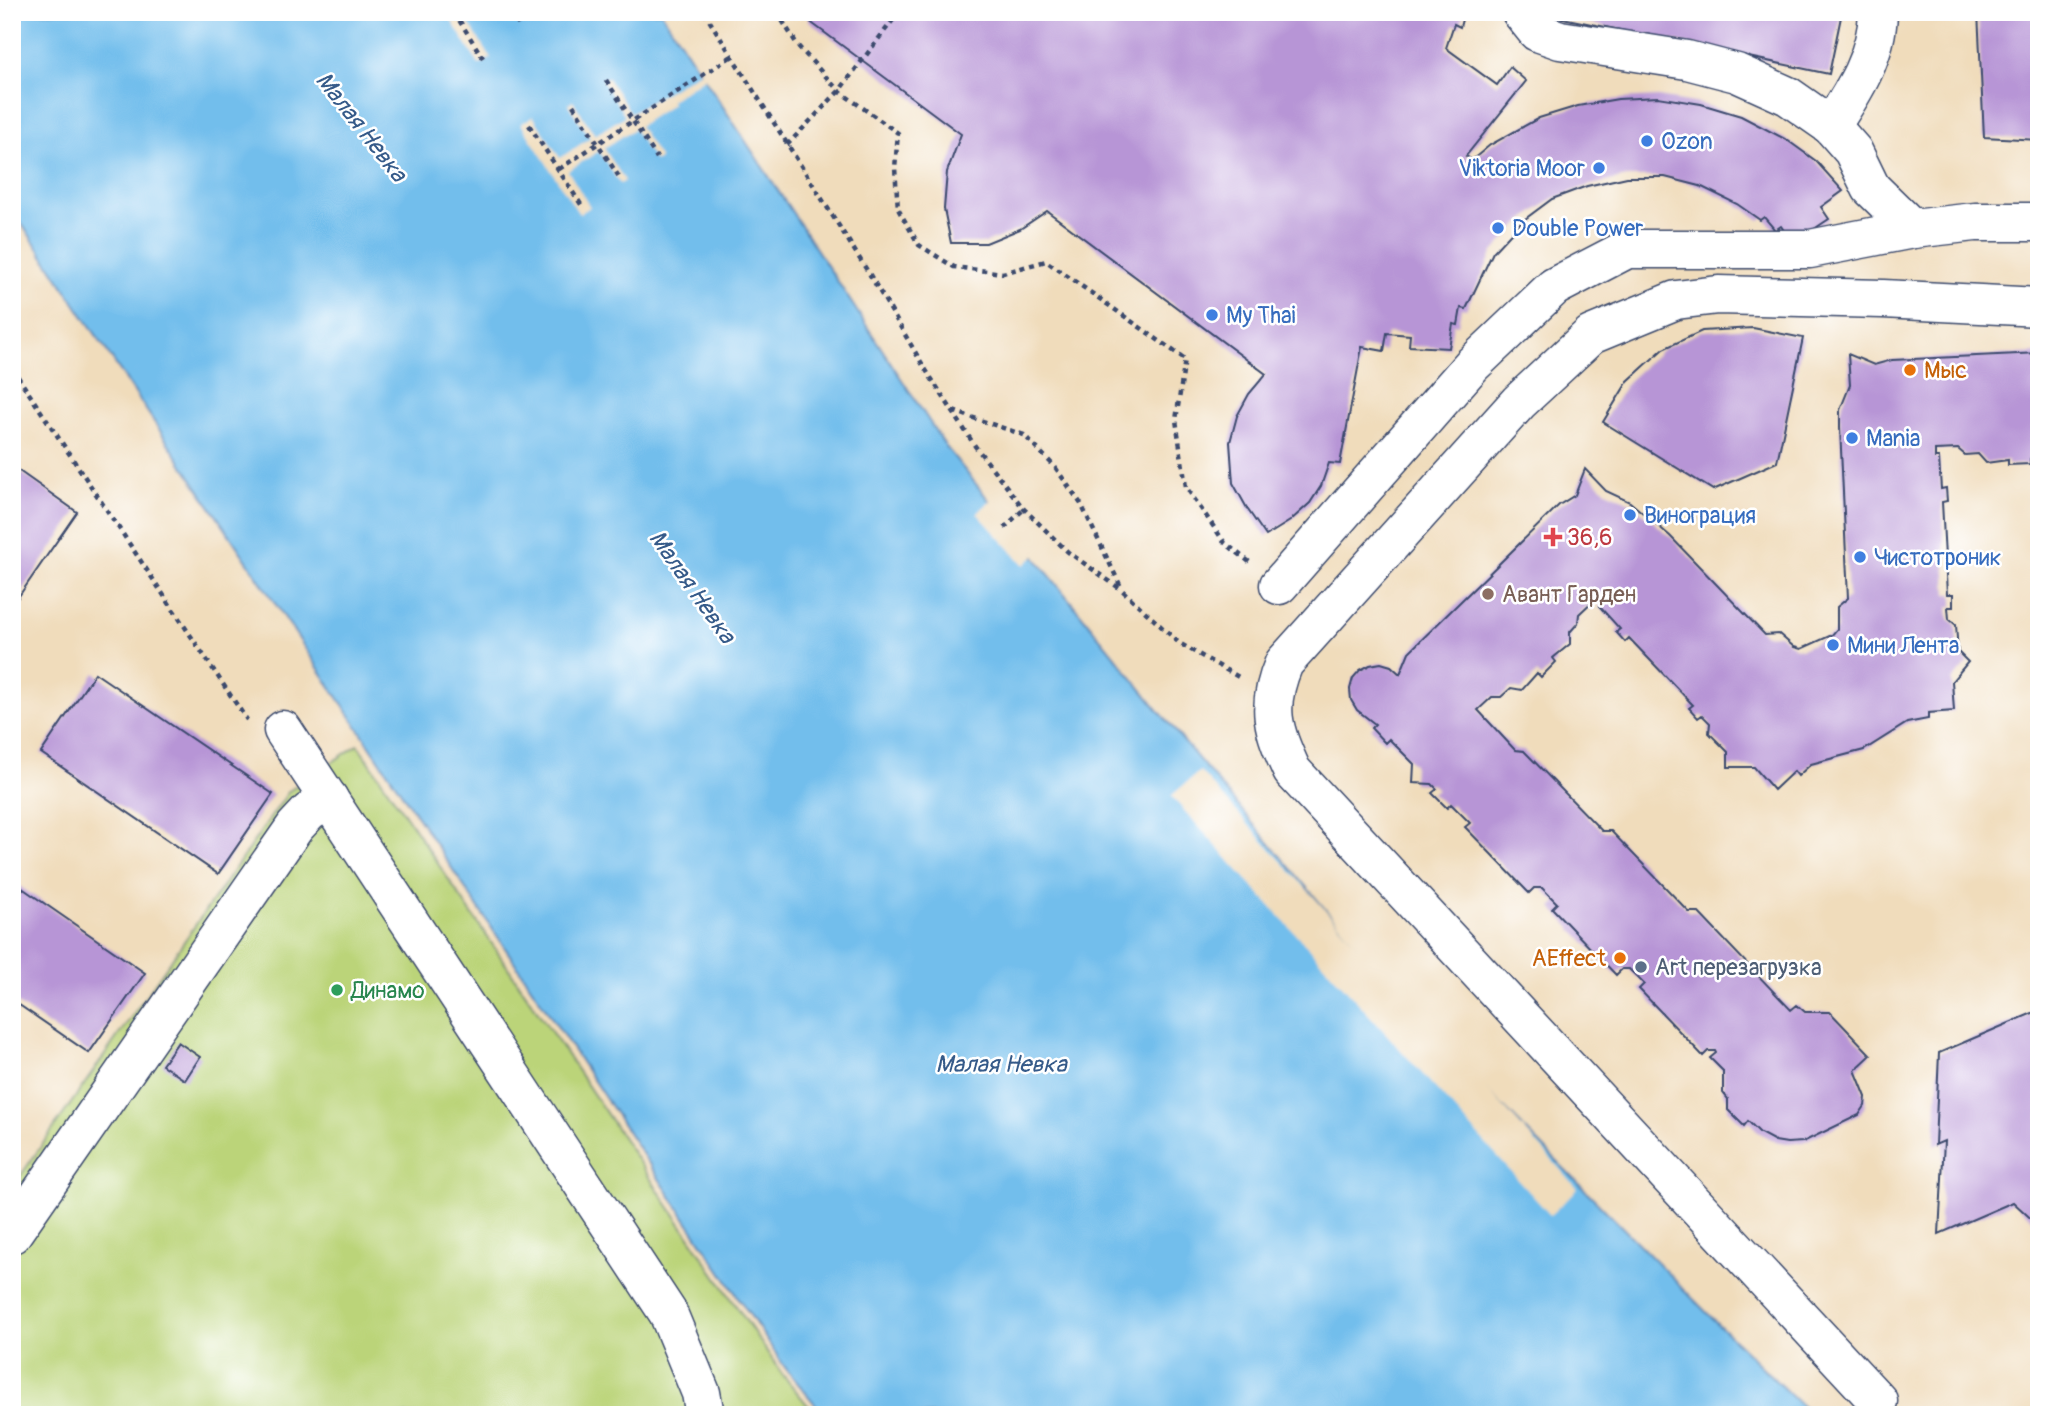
<svg xmlns="http://www.w3.org/2000/svg" width="2051" height="1427" font-family="Pangolin,sans-serif">
<rect width="100%" height="100%" fill="#fff"/>
<filter id="ink" filterUnits="userSpaceOnUse"><feTurbulence type="fractalNoise" baseFrequency=".0143" numOctaves="2"/><feDisplacementMap in="SourceGraphic" scale="14" xChannelSelector="R" yChannelSelector="G"/><feConvolveMatrix kernelMatrix="1 2 1 2 8 2 1 2 1" color-interpolation-filters="sRGB"/></filter>
<filter id="wash" filterUnits="userSpaceOnUse"><feTurbulence type="fractalNoise" baseFrequency=".00686" numOctaves="4" result="noise"/><feDisplacementMap in="SourceGraphic" scale="28" xChannelSelector="R" yChannelSelector="G"/><feGaussianBlur stdDeviation="1.57" result="paint"/><feColorMatrix in="noise" values="0 0 0 0 0 0 0 0 0 0 0 0 0 0 0 0 0 1.4 0 .05"/><feComposite in="paint" operator="in"/></filter>
<g filter="url(#wash)">
<rect width="100%" height="100%" fill="#f0dcbb"/>
<polygon fill="#bbd479" stroke="#6b826c" stroke-width="2" points="358,745 782,1374 816,1415 12,1415 12,1188 289,791"/>
<polygon fill="#72beec" stroke="#4676a5" stroke-width="2" points="12,12 661,12 946,447 1185,743 1427,1030 1720,1326 1811,1415 824,1415 786,1369 12,209"/>
<g fill="#f0dcbb">
<polygon points="446,12 476,12 466,19 491,58 479,65"/>
<polygon points="703,70 707,76 671,100 672,104 639,126 660,159 655,162 634,129 604,148 625,181 620,184 599,151 568,171 590,207 579,214 521,124 533,116 560,158 590,138 568,104 573,101 595,135 625,116 602,80 607,77 631,113"/>
<polygon points="993,499 1037,554 1024,565 977,513"/>
<polygon points="1200,771 1578,1189 1550,1215 1171,796"/>
</g>
<g id="blocks">
<g fill="#b795d6">
<polygon points="807,12 1464,12 1460,27 1454,24 1446,48 1497,85 1510,67 1526,81 1466,156 1472,160 1490,145 1539,118 1578,106 1618,99 1658,97 1701,104 1741,116 1787,140 1816,161 1843,191 1821,207 1829,219 1793,243 1781,226 1775,230 1764,217 1760,220 1737,204 1700,186 1665,177 1627,177 1587,186 1552,199 1521,222 1493,252 1466,309 1461,308 1458,325 1453,324 1449,348 1409,346 1410,335 1387,333 1384,351 1362,347 1340,464 1329,463 1321,486 1310,503 1290,521 1266,536 1248,510 1233,483 1230,442 1237,416 1249,394 1266,374 1047,211 1020,229 986,243 951,243 944,209 947,172 961,134 809,21"/>
<polygon points="1559,12 1842,12 1829,74 1558,17"/>
<polygon points="1978,12 2039,12 2039,140 1984,137"/>
<polygon points="1753,328 1803,338 1777,462 1713,490 1603,422 1628,381 1663,349 1702,331"/>
<polygon points="2039,353 2039,458 2030,459 2030,464 2008,465 2008,460 1986,463 1978,454 1965,455 1958,449 1935,450 1935,458 1939,458 1941,489 1946,488 1947,501 1942,502 1947,594 1953,594 1953,607 1948,607 1949,619 1956,625 1958,652 1968,662 1952,681 1954,711 1928,713 1928,719 1907,723 1864,750 1811,764 1798,776 1794,771 1774,790 1754,767 1728,767 1728,752 1709,733 1710,723 1702,715 1698,718 1689,708 1693,705 1629,638 1625,642 1616,632 1620,629 1599,606 1601,603 1596,598 1579,614 1578,623 1570,632 1570,644 1553,658 1556,662 1541,677 1537,673 1522,690 1511,688 1501,697 1492,697 1478,710 1515,750 1524,751 1602,831 1611,831 1689,912 1698,912 1791,1010 1797,1005 1805,1012 1830,1012 1871,1055 1855,1070 1866,1097 1865,1106 1859,1115 1803,1142 1787,1143 1775,1141 1760,1133 1748,1121 1744,1126 1728,1110 1728,1099 1723,1093 1723,1071 1710,1058 1716,1053 1715,1051 1708,1051 1703,1056 1639,989 1644,984 1629,969 1622,969 1616,975 1552,908 1557,903 1542,888 1534,888 1529,893 1465,827 1470,823 1451,804 1447,808 1432,793 1437,789 1432,784 1413,783 1414,764 1389,739 1385,743 1371,728 1375,724 1357,710 1351,700 1350,689 1353,678 1360,670 1370,665 1381,663 1391,666 1400,674 1409,652 1559,505 1575,495 1585,469 1606,491 1630,502 1670,536 1765,635 1779,634 1794,647 1801,649 1832,635 1837,629 1837,607 1848,598 1840,428 1840,410 1850,385 1848,354 1874,365 1892,360"/>
<polygon points="12,466 77,512 12,606"/>
<polygon points="95,673 273,794 218,874 41,753"/>
<polygon points="12,881 145,973 89,1053 12,1000"/>
<polygon points="2035,1012 2039,1016 2039,1226 2013,1202 1939,1234 1944,1141 1935,1145 1939,1053"/>
<polygon points="178,1042 200,1057 185,1080 162,1065"/>
</g>
</g>
</g>
<g filter="url(#ink)">
<use href="#blocks" fill-opacity="0" stroke="#3b496c" stroke-width="2"/>
<g fill="none" stroke-linecap="round" stroke-linejoin="round">
<defs>
<g id="minor">
<polyline points="1521,12 1537,32 1560,40 1687,60 1737,73 1788,96 1831,126 1853,151 1871,188 1913,229 1975,222 2039,222"/>
<path d="M1831,126C1854,91 1877,56 1878,12"/>
<polyline points="1279,585 1472,365 1554,287 1627,249 1810,249 1913,229"/>
<polyline points="283,730 668,1313 701,1393 705,1415"/>
<polyline points="12,1234 295,827 309,812 329,799"/>
<path d="M1878,1401L1292,771C1273,729 1265,708 1284,663L1519,402L1591,335L1676,300L1718,295L1883,299L2039,307"/>
</g>
</defs>
<use href="#minor" stroke="#3b496c" stroke-width="41"/>
<g stroke="#3b496c" stroke-width="4.5" stroke-dasharray="5 5" stroke-linecap="butt">
<polyline points="454,12 483,58"/>
<polyline points="511,12 521,29"/>
<polyline points="704,12 870,275 924,367 975,446 1024,509 1068,552 1122,590 1179,643 1242,679"/>
<polyline points="777,12 798,46 839,91 898,133 895,168 898,209 919,245 954,267 1003,273 1046,261 1185,359 1176,420 1186,487 1225,543 1252,564"/>
<polyline points="456,16 462,12"/>
<polyline points="606,80 657,158"/>
<polyline points="573,105 621,180"/>
<polyline points="529,125 582,206"/>
<polyline points="787,145 839,91 899,12"/>
<polyline points="559,169 732,56"/>
<polyline points="12,368 247,720"/>
<polyline points="953,411 1024,435 1055,467 1081,504 1122,589"/>
<polyline points="1004,528 1024,509"/>
</g>
<use href="#minor" stroke="#fff" stroke-width="38"/>
</g>
</g>
<g fill="#3f7fe0" stroke="#fff" stroke-width="2.5">
<circle cx="1647" cy="141" r="7"/>
<circle cx="1599" cy="168" r="7"/>
<circle cx="1498" cy="228" r="7"/>
<circle cx="1212" cy="315" r="7"/>
<circle cx="1852" cy="438" r="7"/>
<circle cx="1630" cy="515" r="7"/>
<circle cx="1860" cy="557" r="7"/>
<circle cx="1833" cy="645" r="7"/>
</g>
<g fill="#e8710a" stroke="#fff" stroke-width="2.5">
<circle cx="1910" cy="370" r="7"/>
<circle cx="1620" cy="958" r="7"/>
</g>
<path fill="#e0444e" stroke="#fff" stroke-width="2.5" d="M1549.5 526.5h7v7h7v7h-7v7h-7v-7h-7v-7h7z"/>
<circle fill="#8d6e63" stroke="#fff" stroke-width="2.5" cx="1488" cy="594" r="7"/>
<circle fill="#5c6f8a" stroke="#fff" stroke-width="2.5" cx="1641" cy="967" r="7"/>
<circle fill="#2e9e5b" stroke="#fff" stroke-width="2.5" cx="337" cy="990" r="7"/>
<g text-anchor="middle" dominant-baseline="central" stroke-width="5" stroke-linejoin="round" paint-order="stroke">
<g font-size="23" fill="#366cbe" stroke="#fff" text-anchor="start">
<text x="1661" y="141">Ozon</text>
<text x="1585" y="168" text-anchor="end">Viktoria Moor</text>
<text x="1512" y="228">Double Power</text>
<text x="1226" y="315">My Thai</text>
<text x="1866" y="438">Mania</text>
<text x="1644" y="515">Винограция</text>
<text x="1874" y="557">Чистотроник</text>
<text x="1847" y="645">Мини Лента</text>
</g>
<g font-size="23" fill="#c56008" stroke="#fff" text-anchor="start">
<text x="1924" y="370">Мыс</text>
<text x="1606" y="958" text-anchor="end">AEffect</text>
</g>
<g font-size="23" fill="#be3a42" stroke="#fff" text-anchor="start">
<text x="1567" y="537">36,6</text>
</g>
<g font-size="23" fill="#785e54" stroke="#fff" text-anchor="start">
<text x="1502" y="594">Авант Гарден</text>
</g>
<g font-size="23" fill="#4e5e75" stroke="#fff" text-anchor="start">
<text x="1655" y="967">Art перезагрузка</text>
</g>
<g font-size="23" fill="#27864d" stroke="#fff" text-anchor="start">
<text x="351" y="990">Динамо</text>
</g>
<g font-size="24" font-style="italic" fill="#355a89" stroke="#fff">
<text transform="translate(361 127) rotate(52)">Малая Невка</text>
<text transform="translate(692 587) rotate(55)">Малая Невка</text>
<text x="1001" y="1064">Малая Невка</text>
</g>
</g>
<rect width="2051" height="1427" fill="none" stroke="#fff" stroke-width="42"/>
</svg>
